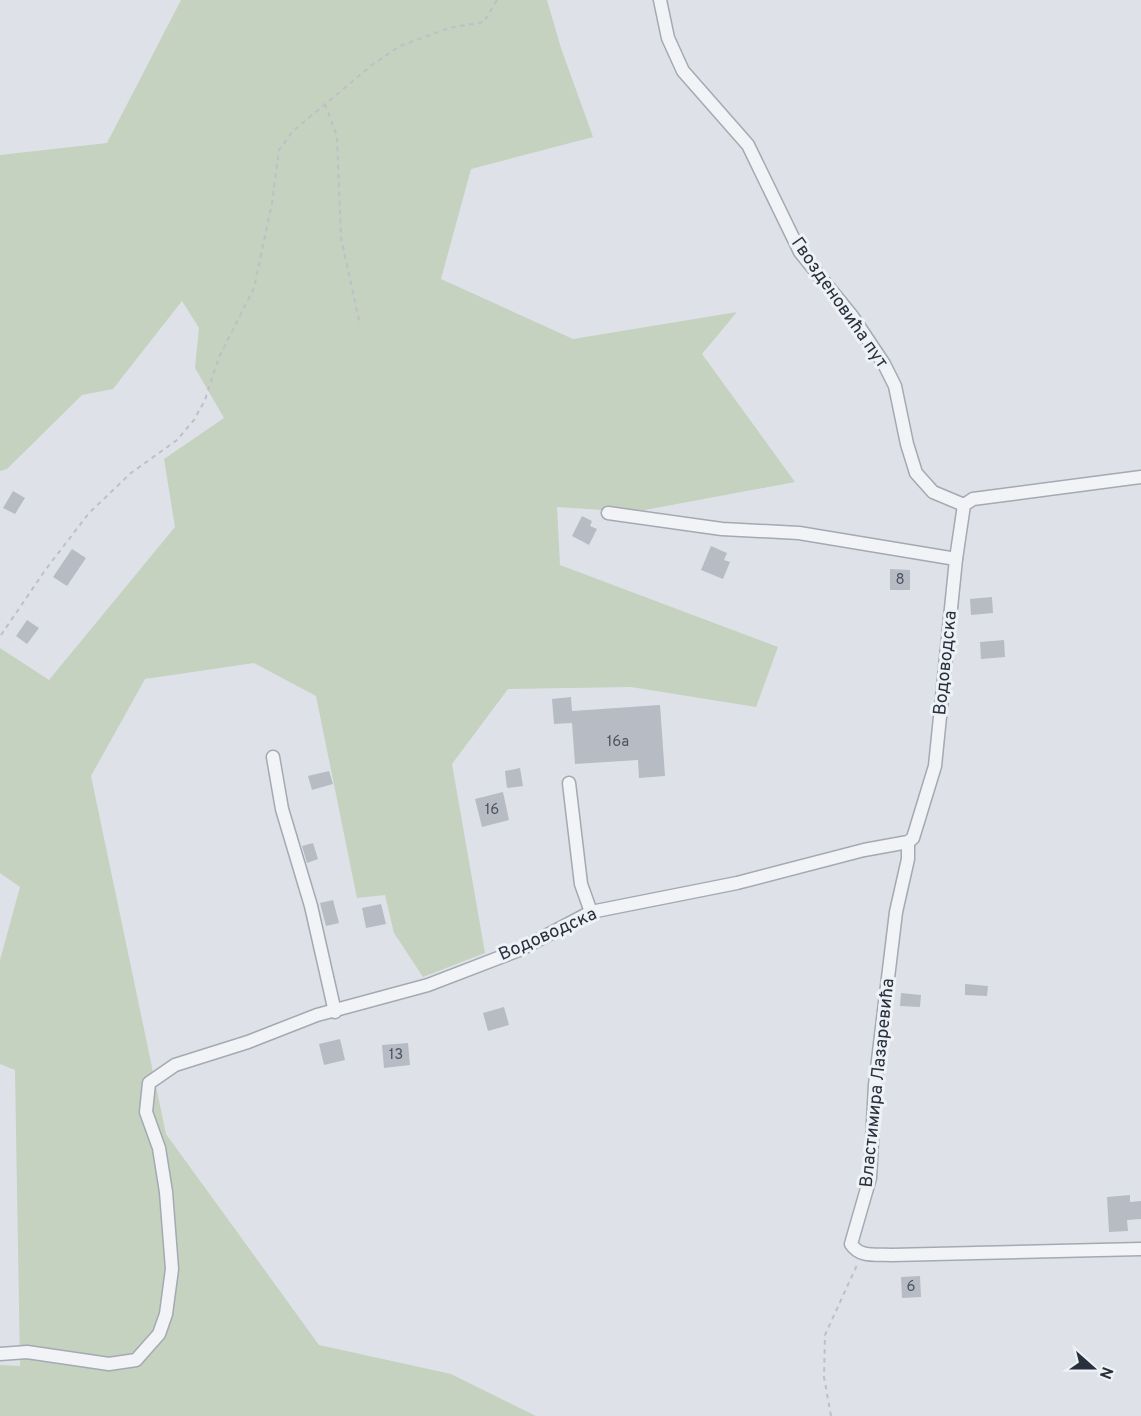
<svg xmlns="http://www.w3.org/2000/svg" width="1141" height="1416" font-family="Overpass,sans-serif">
<rect width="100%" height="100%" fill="#dee2e8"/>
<polygon fill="#c4d2bf" points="181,0 547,0 561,48 593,137 471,169 441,279 573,339 737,312 702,354 795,482 634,512 557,507 560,565 778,647 756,707 631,687 508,689 452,764 485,953 423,977 394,933 385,895 357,898 316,696 254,663 145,679 91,776 166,1134 319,1345 451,1374 536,1416 0,1416 0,1365 20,1366 15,1070 0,1064 0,960 20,887 0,873 0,648 49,680 175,527 164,459 224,418 195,368 199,328 182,301 113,389 82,395 7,469 0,471 0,155 107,143"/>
<g fill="#b6bbc4">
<polygon points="13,491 25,498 15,514 3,508"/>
<polygon points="582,516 592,521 590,526 597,529 589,545 572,536"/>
<polygon points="711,546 727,553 724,560 730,562 723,579 701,570"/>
<polygon points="72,549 86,558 67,586 53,577"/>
<polygon points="890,569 910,570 910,590 890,590"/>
<polygon points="992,597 993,613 971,615 970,599"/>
<polygon points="27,620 39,628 27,644 16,636"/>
<polygon points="1004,640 1005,657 981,659 980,642"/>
<polygon points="571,697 572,711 660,705 665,776 639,778 638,760 575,764 572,723 554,724 552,699"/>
<polygon points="520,768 523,786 507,788 505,771"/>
<polygon points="329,771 333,784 312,790 308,776"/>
<polygon points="503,792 509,820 482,827 475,799"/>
<polygon points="313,843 318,859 307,863 302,846"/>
<polygon points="333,900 339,923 326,926 320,903"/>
<polygon points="381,904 386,924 366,928 362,908"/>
<polygon points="965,984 988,986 987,996 965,995"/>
<polygon points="901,993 921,995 920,1007 900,1006"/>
<polygon points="504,1007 509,1025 488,1031 483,1013"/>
<polygon points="340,1039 345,1060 324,1065 319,1044"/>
<polygon points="408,1043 410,1065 384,1068 382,1045"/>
<polygon points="1130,1195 1130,1202 1141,1201 1141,1219 1127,1220 1128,1231 1109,1232 1107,1197"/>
<polygon points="920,1276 921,1297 902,1298 901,1277"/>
</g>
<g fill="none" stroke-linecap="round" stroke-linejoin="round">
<defs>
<g id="minor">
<polyline points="660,0 668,38 683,71 748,145 800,252 852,316 884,364 895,386 907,444 916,473 933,492 964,505"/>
<polyline points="608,513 722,529 799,533 956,559"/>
<polyline points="273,757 282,809 311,906 335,1012"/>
<polyline points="569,783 581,884 591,912"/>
<path d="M908,842V859L896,912L875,1085L870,1178L851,1244C860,1258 876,1254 892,1255L1141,1249"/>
<polyline points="0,1354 27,1352 109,1364 136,1360 159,1334 166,1314 172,1269 166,1192 159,1148 146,1112 149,1083 175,1065 248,1042 317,1015 428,985 519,950 591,912 737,883 864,850 908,842 913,838 935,766 956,559 964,505 973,499 1141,477"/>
</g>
</defs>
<use href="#minor" stroke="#a4a9b2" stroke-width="15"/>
<g stroke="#bdc0c6" stroke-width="2" stroke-dasharray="4.5 4.5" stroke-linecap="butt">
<polyline points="325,104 337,136 341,238 360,325"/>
<polyline points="1,635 46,569 89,513 131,473 177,440 194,420 205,400 219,357 254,288 272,203 279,150 293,131 372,65 400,46 449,28 484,22 497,0"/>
<polyline points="831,1416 824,1377 825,1335 857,1265"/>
</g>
<use href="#minor" stroke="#f1f3f6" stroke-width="12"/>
</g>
<g text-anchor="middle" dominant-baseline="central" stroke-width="6" stroke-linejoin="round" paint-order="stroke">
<g font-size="15" fill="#4c5360">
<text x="900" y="580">8</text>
<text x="618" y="742">16a</text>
<text x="492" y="810">16</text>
<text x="396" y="1055">13</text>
<text x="911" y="1287">6</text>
</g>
<g font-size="18" fill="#28303e" stroke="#eef1f5">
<text transform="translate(839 303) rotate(55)">Гвозденовића пут</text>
<text transform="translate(946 663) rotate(-84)">Водоводска</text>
<text transform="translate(548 935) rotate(-24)">Водоводска</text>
<text transform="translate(878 1083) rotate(-84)">Властимира Лазаревића</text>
</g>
</g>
<g transform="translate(1093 1368) rotate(111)" stroke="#eef1f5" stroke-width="4.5" paint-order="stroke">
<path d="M0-4.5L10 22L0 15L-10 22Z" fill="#28303e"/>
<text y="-9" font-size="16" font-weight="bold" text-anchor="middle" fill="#28303e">N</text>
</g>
</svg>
